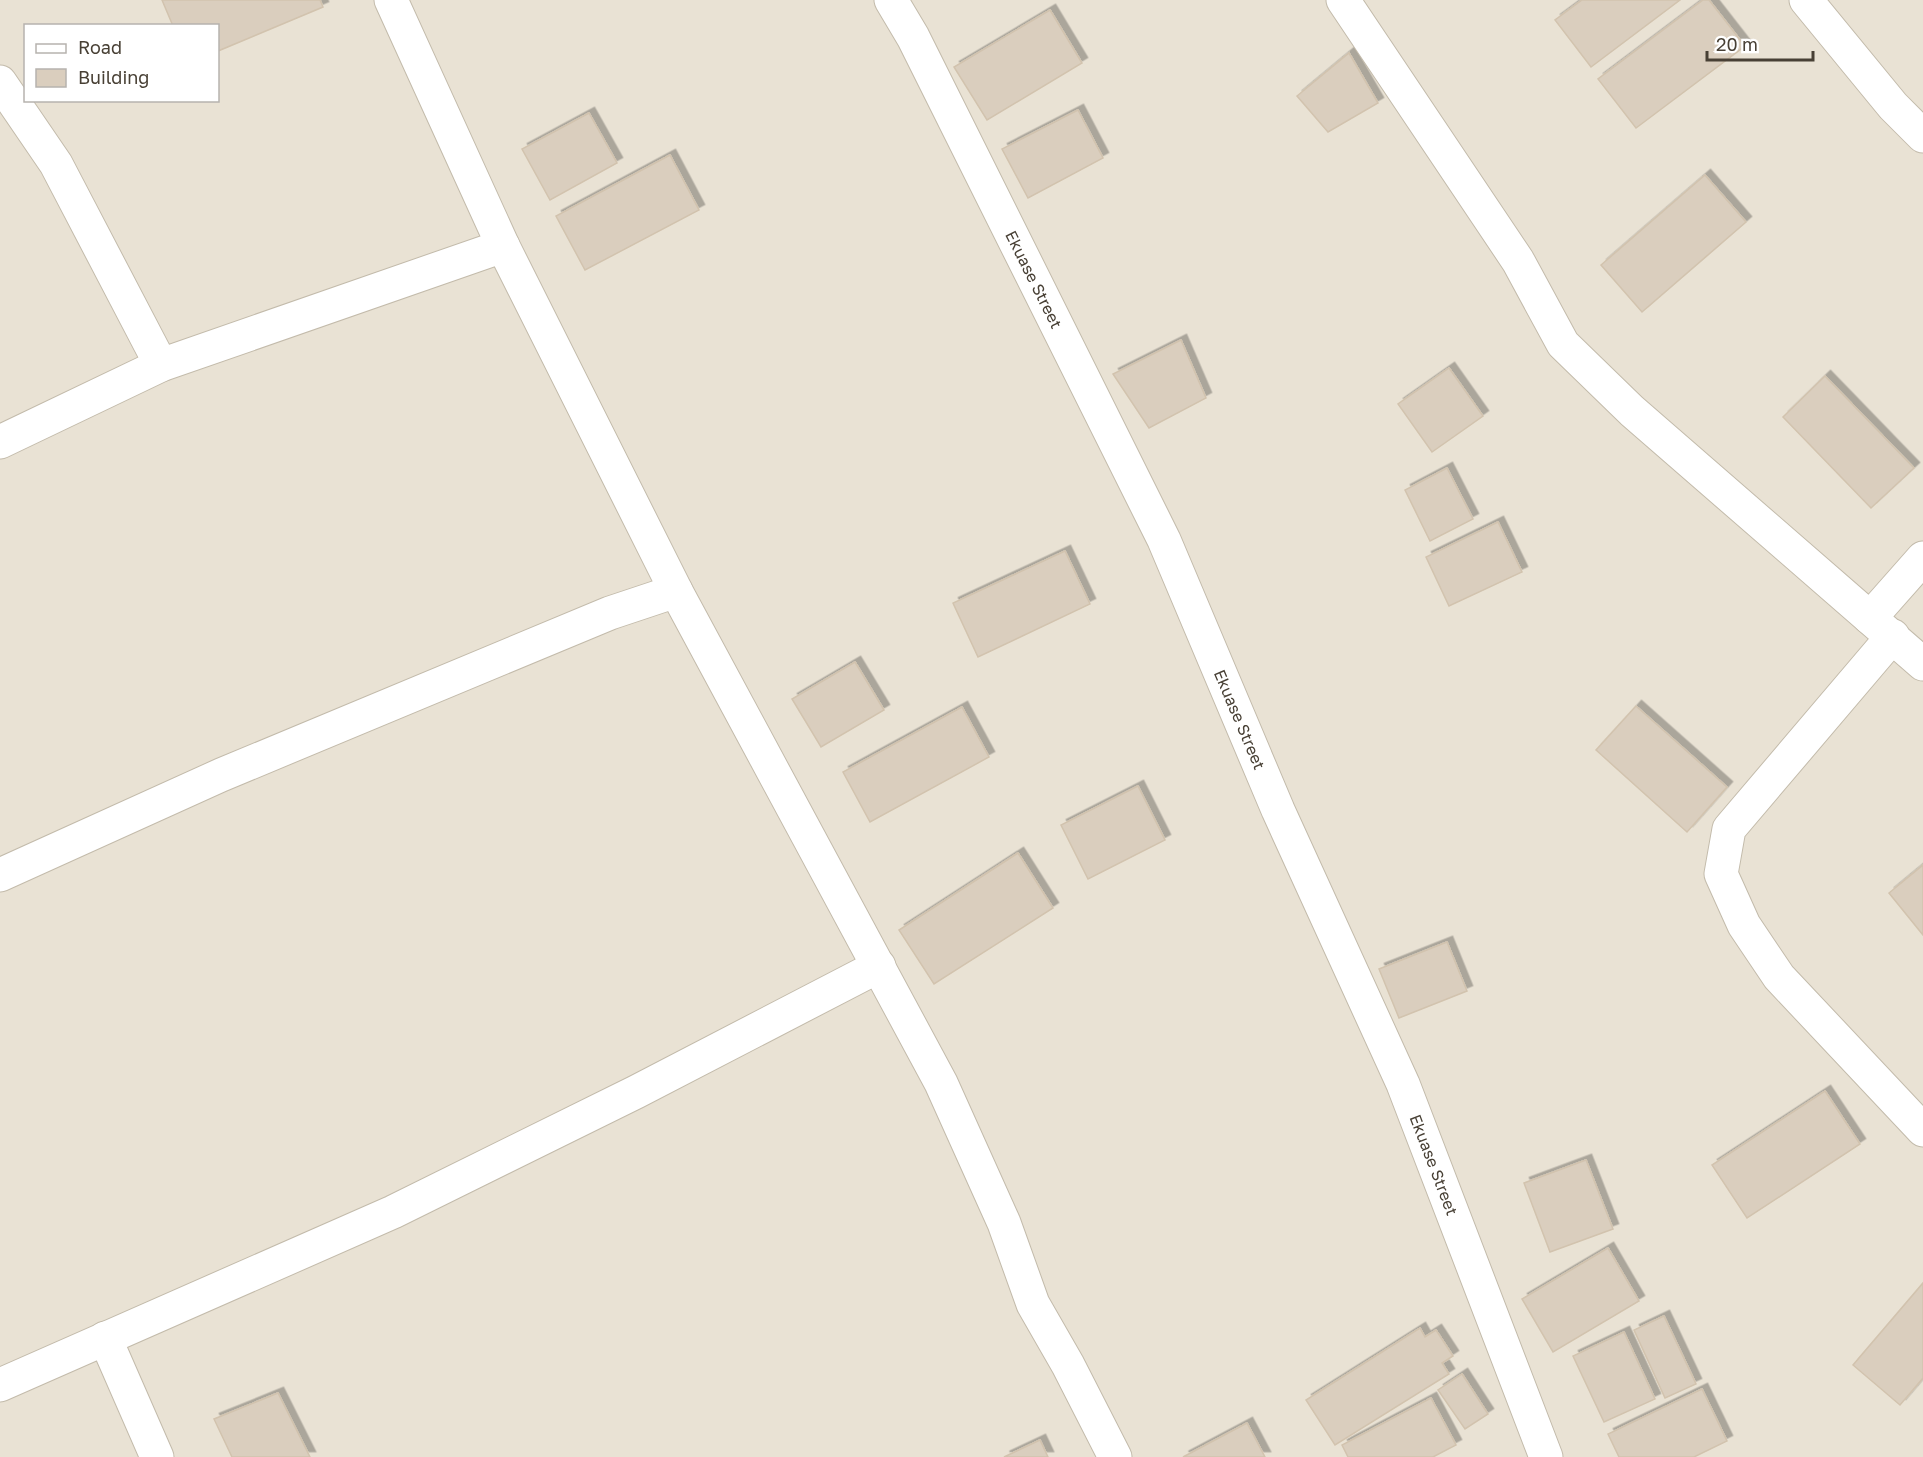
<svg xmlns="http://www.w3.org/2000/svg" width="1923" height="1457" font-family="'Golos Text',sans-serif">
<defs>
<filter id="shadow"><feDropShadow dx="5.5" dy="-5.5" stdDeviation="0" flood-color="#0004"/></filter>
</defs>
<rect width="100%" height="100%" fill="#f4f0e6"/>
<path fill="#e9e2d4" fill-rule="evenodd" d="M0,0H1923V1457H0ZM26,26H218V100H26Z"/>
<g fill="#dacebe" stroke="#d2c3ae" stroke-width="1.5" filter="url(#shadow)">
<polygon points="162,0 320,0 323,7 218,51 218,26 173,26"/>
<polygon points="1582,0 1680,0 1591,67 1555,20"/>
<polygon points="1703,0 1709,0 1745,46 1636,128 1598,79"/>
<polygon points="1050,10 1082,63 987,120 954,67"/>
<polygon points="1349,53 1378,103 1328,132 1297,96"/>
<polygon points="1078,110 1103,158 1028,198 1002,149"/>
<polygon points="589,113 617,163 550,200 522,149"/>
<polygon points="670,155 699,210 585,270 556,216"/>
<polygon points="1705,175 1746,222 1642,312 1601,265"/>
<polygon points="1181,340 1206,398 1149,428 1113,374"/>
<polygon points="1449,368 1483,416 1432,452 1398,404"/>
<polygon points="1825,376 1914,468 1871,508 1783,417"/>
<polygon points="1447,468 1473,519 1430,541 1405,490"/>
<polygon points="1498,522 1522,572 1449,606 1426,557"/>
<polygon points="1065,551 1090,604 978,657 953,603"/>
<polygon points="855,662 884,710 821,747 792,699"/>
<polygon points="1636,706 1727,787 1687,832 1596,750"/>
<polygon points="962,707 989,757 870,822 843,772"/>
<polygon points="1138,786 1165,840 1088,879 1061,825"/>
<polygon points="1018,853 1053,908 934,984 899,930"/>
<polygon points="1923,865 1923,935 1889,893"/>
<polygon points="1447,942 1467,991 1399,1018 1379,969"/>
<polygon points="1825,1091 1860,1144 1747,1218 1712,1165"/>
<polygon points="1586,1160 1613,1229 1550,1252 1524,1183"/>
<polygon points="1608,1248 1639,1301 1553,1352 1522,1299"/>
<polygon points="1923,1283 1923,1378 1900,1405 1853,1365"/>
<polygon points="1664,1316 1696,1384 1665,1398 1634,1330"/>
<polygon points="1420,1328 1425,1337 1436,1330 1453,1356 1442,1363 1449,1374 1335,1445 1306,1400"/>
<polygon points="1624,1332 1655,1399 1604,1422 1573,1356"/>
<polygon points="1462,1374 1488,1414 1465,1429 1438,1390"/>
<polygon points="1702,1389 1727,1441 1694,1457 1619,1457 1608,1434"/>
<polygon points="278,1393 310,1457 232,1457 214,1419"/>
<polygon points="1431,1398 1456,1445 1433,1457 1348,1457 1342,1445"/>
<polygon points="1247,1423 1265,1457 1183,1457"/>
<polygon points="1040,1440 1048,1457 1004,1457"/>
</g>
<g fill="none" stroke-linecap="round" stroke-linejoin="round">
<defs>
<g id="minor">
<polyline points="391,0 503,246 676,591 941,1083 1004,1223 1033,1304 1068,1365 1115,1457"/>
<path id="s1" d="M891,0L913,37L1164,540L1278,810L1403,1084L1546,1457"/>
<polyline points="1343,0 1518,261 1563,344 1632,411 1923,664"/>
<polyline points="1806,0 1893,106 1923,136"/>
<polyline points="0,82 56,164 161,365"/>
<polyline points="0,442 161,365 503,246"/>
<polyline points="1870,618 1923,558"/>
<polyline points="1893,636 1729,829 1721,874 1744,925 1779,977 1923,1130"/>
<polyline points="0,875 221,775 610,613 676,591"/>
<polyline points="105,1338 157,1457"/>
<polyline points="0,1385 393,1212 636,1092 879,966"/>
</g>
</defs>
<use href="#minor" stroke="#c3bbab" stroke-width="35"/>
<use href="#minor" stroke="#fff" stroke-width="33"/>
</g>
<g text-anchor="middle" dominant-baseline="central" stroke-width="4.5" stroke-linejoin="round" paint-order="stroke">
<g font-size="16" fill="#484035" stroke="#fff">
<text stroke="none"><textPath href="#s1" startOffset="314">Ekuase Street</textPath></text>
<text stroke="none"><textPath href="#s1" startOffset="800">Ekuase Street</textPath></text>
<text stroke="none"><textPath href="#s1" startOffset="1286">Ekuase Street</textPath></text>
</g>
</g>
<rect x="24" y="24" width="195" height="78" fill="#ffffff" stroke="#b6b3ae" stroke-width="1.5"/>
<rect x="36" y="44" width="30" height="9" fill="#ffffff" stroke="#b6b3ae" stroke-width="1.5"/>
<text x="78" y="54" font-size="18" fill="#484035">Road</text>
<rect x="36" y="69" width="30" height="18" fill="#dacebe" stroke="#b6b3ae" stroke-width="1.5"/>
<text x="78" y="84" font-size="18" fill="#484035">Building</text>
<path d="M1707 51v9h106v-9" fill="none" stroke="#484035" stroke-width="3"/>
<text x="1716" y="51" font-size="18" fill="#484035" stroke="#ffffff" stroke-width="4.5" paint-order="stroke">20 m</text>
</svg>
